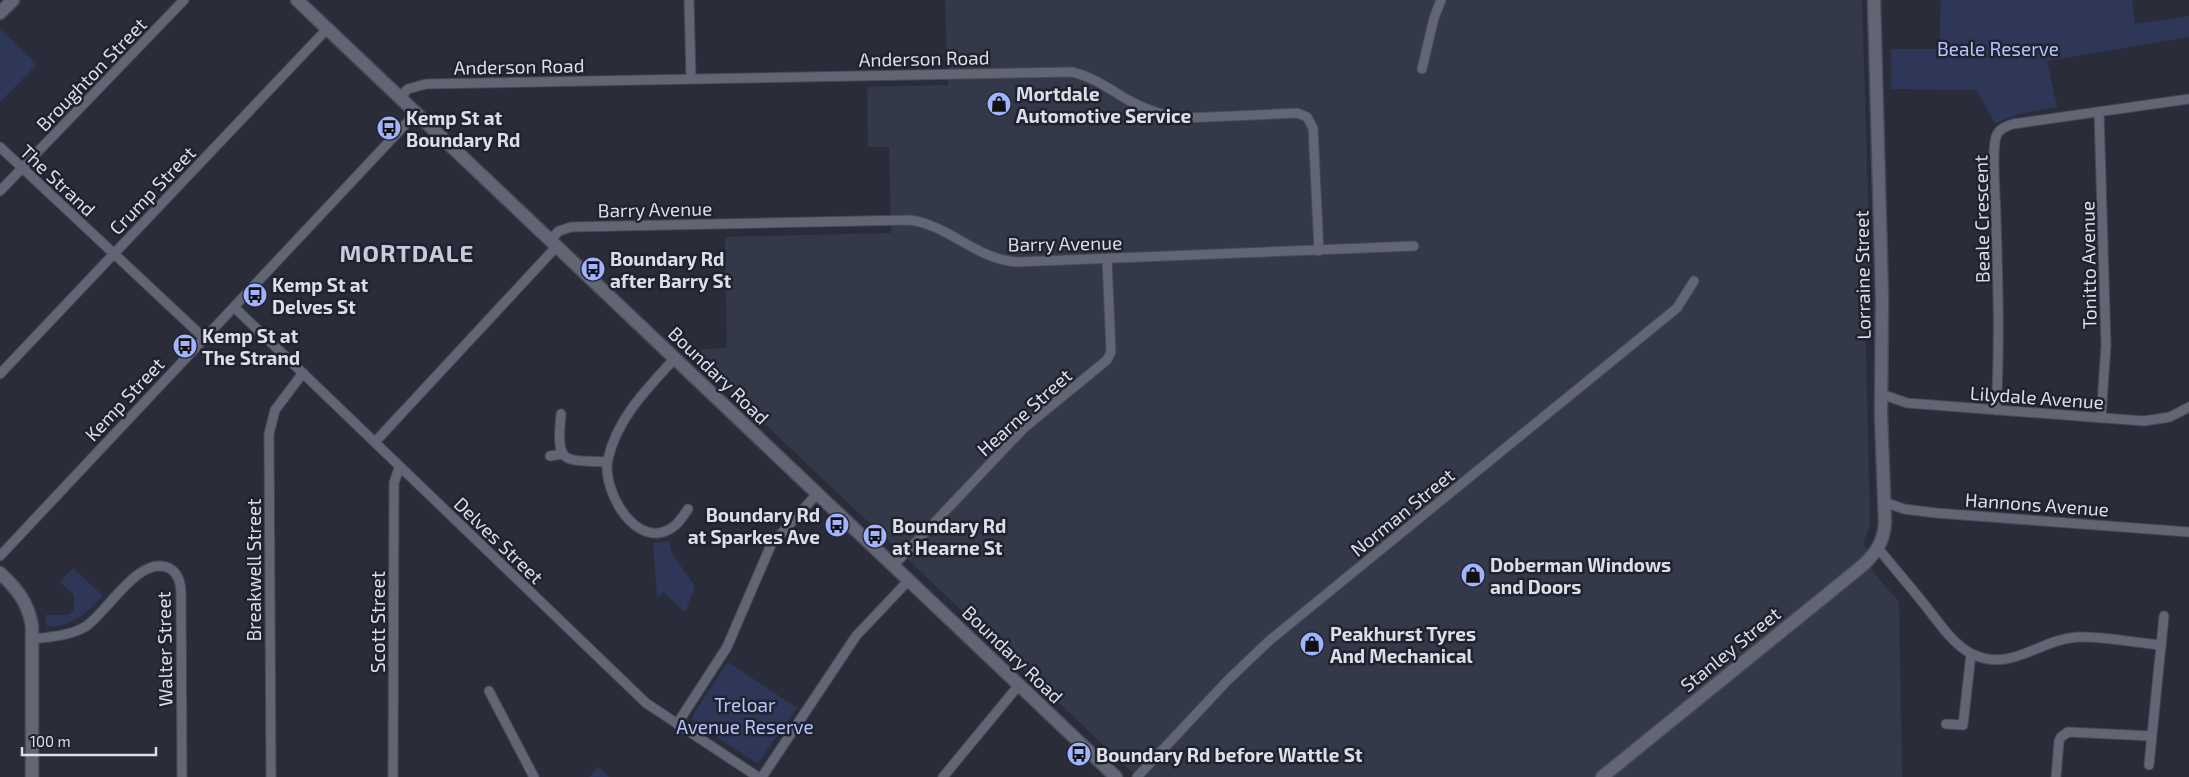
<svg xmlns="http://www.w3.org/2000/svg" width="2189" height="777" font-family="'Exo 2',sans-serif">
<rect width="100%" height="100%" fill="#2a2d39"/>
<polygon fill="#34394a" points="945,0 1862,0 1871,295 1865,314 1870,523 1864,542 1873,572 1899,602 1902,777 1137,777 687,350 727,348 725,237 891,233 889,147 868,147 867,87 948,85"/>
<g fill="#2f3759">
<polygon points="1941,0 2132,0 2135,24 2189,16 2189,37 2047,61 2057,107 2019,114 1995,123 1976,90 1891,89 1891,49 1939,49"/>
<polygon points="1,30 37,64 0,102 0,31"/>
<polygon points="669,541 672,554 695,586 685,612 663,592 659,597 657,595 653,543"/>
<path d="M73,568L103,596C89,611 70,629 47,626L45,615H69L74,609V595L60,582Z"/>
<polygon points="728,662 797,708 758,763 755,762 695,723 692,719 693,715"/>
<polygon points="598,767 609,777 589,777"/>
</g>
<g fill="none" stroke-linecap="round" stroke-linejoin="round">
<defs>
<g id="street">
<polyline points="689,0 691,78"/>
<polyline points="1422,69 1434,18 1441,0"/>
<path d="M400,97L408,89L426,84L1072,72C1094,77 1109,89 1128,100C1146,110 1167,117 1187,118L1297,113L1307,117L1313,128L1319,251"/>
<polyline points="2099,112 2106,345 2101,418"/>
<polyline points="0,147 204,338"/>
<polyline points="0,191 184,0"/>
<path d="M550,240L559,231L571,227L910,220C951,226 975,259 1017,262L1414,246"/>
<polyline points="234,307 646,703 758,777"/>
<path d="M675,358C648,388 617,418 608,459C601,490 637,553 673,527C679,523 683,516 688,509"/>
<polyline points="0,374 327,29"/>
<polyline points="1881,394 1907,403 2144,421 2170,417 2189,407"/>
<path d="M1996,410C2000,346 1998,282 1996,218C1996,199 1991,154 1996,137C1998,129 2006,126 2013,124L2189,99"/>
<path d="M561,414C556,465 562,460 607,462"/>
<polyline points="375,442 557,246"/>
<polyline points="550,456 563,454"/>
<polyline points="1884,502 1904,509 1936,513 2189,532"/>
<path d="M1878,548C1893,567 1909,585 1924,604C1938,621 1952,644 1972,654C2012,673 2039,639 2078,637C2104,636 2135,643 2161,645"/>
<polyline points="0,556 417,112"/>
<polyline points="894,565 1024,428 1107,360 1111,352 1107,259"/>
<path d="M32,639C51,637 68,636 85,627C107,613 139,554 169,568C178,573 180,581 181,591L182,777"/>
<polyline points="489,691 534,777"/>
<polyline points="677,724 727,647 771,545 817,494"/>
<polyline points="1946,724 1963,725 1971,654"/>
<polyline points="2149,765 2164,616"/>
<polyline points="271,777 269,434 275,410 303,373"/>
<polyline points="393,777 394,483 399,468"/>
<polyline points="762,777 856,636 909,580"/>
<polyline points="943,777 1019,685"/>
<polyline points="1137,777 1228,680 1270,640 1677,308 1694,281"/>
<polyline points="2056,777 2059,741 2061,737 2068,732 2151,736"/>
</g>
<g id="secondary">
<polyline points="297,0 1116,777"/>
<polyline points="0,13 13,0"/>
<path d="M0,573C17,589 28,602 32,626V777"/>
<path d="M1602,777L1862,566C1876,553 1884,542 1885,522L1881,415L1882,298L1874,0"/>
</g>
</defs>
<use href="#street" stroke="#474a54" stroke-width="11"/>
<use href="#secondary" stroke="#474a54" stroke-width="15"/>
<use href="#street" stroke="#626674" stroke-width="9"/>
<use href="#secondary" stroke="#626674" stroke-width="12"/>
</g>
<defs>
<symbol id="shop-disc" viewBox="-11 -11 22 22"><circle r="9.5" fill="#a1b3fd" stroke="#20232f"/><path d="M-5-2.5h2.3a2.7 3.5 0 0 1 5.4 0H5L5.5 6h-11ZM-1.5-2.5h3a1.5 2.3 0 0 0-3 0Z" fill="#111"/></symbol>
<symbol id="bus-disc" viewBox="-11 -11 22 22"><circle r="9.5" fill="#a1b3fd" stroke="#20232f"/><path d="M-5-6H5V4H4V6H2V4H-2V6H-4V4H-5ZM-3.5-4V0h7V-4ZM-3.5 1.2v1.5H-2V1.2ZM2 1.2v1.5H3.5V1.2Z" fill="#111"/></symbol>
</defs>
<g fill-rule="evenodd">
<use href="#shop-disc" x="985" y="90" width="28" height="28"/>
<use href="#bus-disc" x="375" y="114" width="28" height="28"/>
<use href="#bus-disc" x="579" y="255" width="28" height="28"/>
<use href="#bus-disc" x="241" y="281" width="28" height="28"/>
<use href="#bus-disc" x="171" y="332" width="28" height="28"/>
<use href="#bus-disc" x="823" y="511" width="28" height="28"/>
<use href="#bus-disc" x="861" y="522" width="28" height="28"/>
<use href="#shop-disc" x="1459" y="561" width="28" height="28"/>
<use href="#shop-disc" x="1298" y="630" width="28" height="28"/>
<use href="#bus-disc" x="1065" y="740" width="28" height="28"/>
</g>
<g text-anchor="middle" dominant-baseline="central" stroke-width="5" stroke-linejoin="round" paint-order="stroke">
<g font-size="19" fill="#b5c4fe" stroke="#20232f">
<text x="1998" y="48">Beale Reserve</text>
<text x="745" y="704">Treloar<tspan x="745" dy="22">Avenue Reserve</tspan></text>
</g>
<g font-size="19" fill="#dcdfe7" stroke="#20232f">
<text transform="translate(924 58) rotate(-1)">Anderson Road</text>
<text transform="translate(519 66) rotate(-1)">Anderson Road</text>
<text transform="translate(91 74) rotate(-46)">Broughton Street</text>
<text transform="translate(58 180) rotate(43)">The Strand</text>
<text transform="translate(152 190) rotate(-46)">Crump Street</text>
<text transform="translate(655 209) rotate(-1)">Barry Avenue</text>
<text transform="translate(1981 219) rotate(-91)">Beale Crescent</text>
<text transform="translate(1065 243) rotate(-1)">Barry Avenue</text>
<text transform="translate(2088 265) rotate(-91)">Tonitto Avenue</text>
<text transform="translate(1862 275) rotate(-91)">Lorraine Street</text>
<text transform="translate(719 375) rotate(44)">Boundary Road</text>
<text transform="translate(2037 397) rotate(4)">Lilydale Avenue</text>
<text transform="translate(124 399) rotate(-47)">Kemp Street</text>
<text transform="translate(1024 412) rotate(-42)">Hearne Street</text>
<text transform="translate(2037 504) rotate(4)">Hannons Avenue</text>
<text transform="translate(1402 512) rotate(-39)">Norman Street</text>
<text transform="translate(499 540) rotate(44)">Delves Street</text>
<text transform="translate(253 570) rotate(-90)">Breakwell Street</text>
<text transform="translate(377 622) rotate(-90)">Scott Street</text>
<text transform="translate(164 649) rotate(-91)">Walter Street</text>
<text transform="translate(1730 649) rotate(-39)">Stanley Street</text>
<text transform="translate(1013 654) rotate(44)">Boundary Road</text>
</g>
<g font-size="19" font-weight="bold" fill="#dcdfe7" stroke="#20232f" text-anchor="start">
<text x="1016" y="93">Mortdale<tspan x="1016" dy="22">Automotive Service</tspan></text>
<text x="406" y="117">Kemp St at<tspan x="406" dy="22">Boundary Rd</tspan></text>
<text x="610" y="258">Boundary Rd<tspan x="610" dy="22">after Barry St</tspan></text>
<text x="272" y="284">Kemp St at<tspan x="272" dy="22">Delves St</tspan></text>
<text x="202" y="335">Kemp St at<tspan x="202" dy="22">The Strand</tspan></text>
<text x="820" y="514" text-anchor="end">Boundary Rd<tspan x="820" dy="22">at Sparkes Ave</tspan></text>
<text x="892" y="525">Boundary Rd<tspan x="892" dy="22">at Hearne St</tspan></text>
<text x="1490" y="564">Doberman Windows<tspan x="1490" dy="22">and Doors</tspan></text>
<text x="1330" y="633">Peakhurst Tyres<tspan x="1330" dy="22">And Mechanical</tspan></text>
<text x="1096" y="754">Boundary Rd before Wattle St</text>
</g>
<g font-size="24" font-weight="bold" letter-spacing="1" fill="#c7ccdc" stroke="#20232f">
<text x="407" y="252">MORTDALE</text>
</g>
</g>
<path d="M22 747v8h134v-8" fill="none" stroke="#dcdfe7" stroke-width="2.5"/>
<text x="30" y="747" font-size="15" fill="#dcdfe7" stroke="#20232f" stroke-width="4" paint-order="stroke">100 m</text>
</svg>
